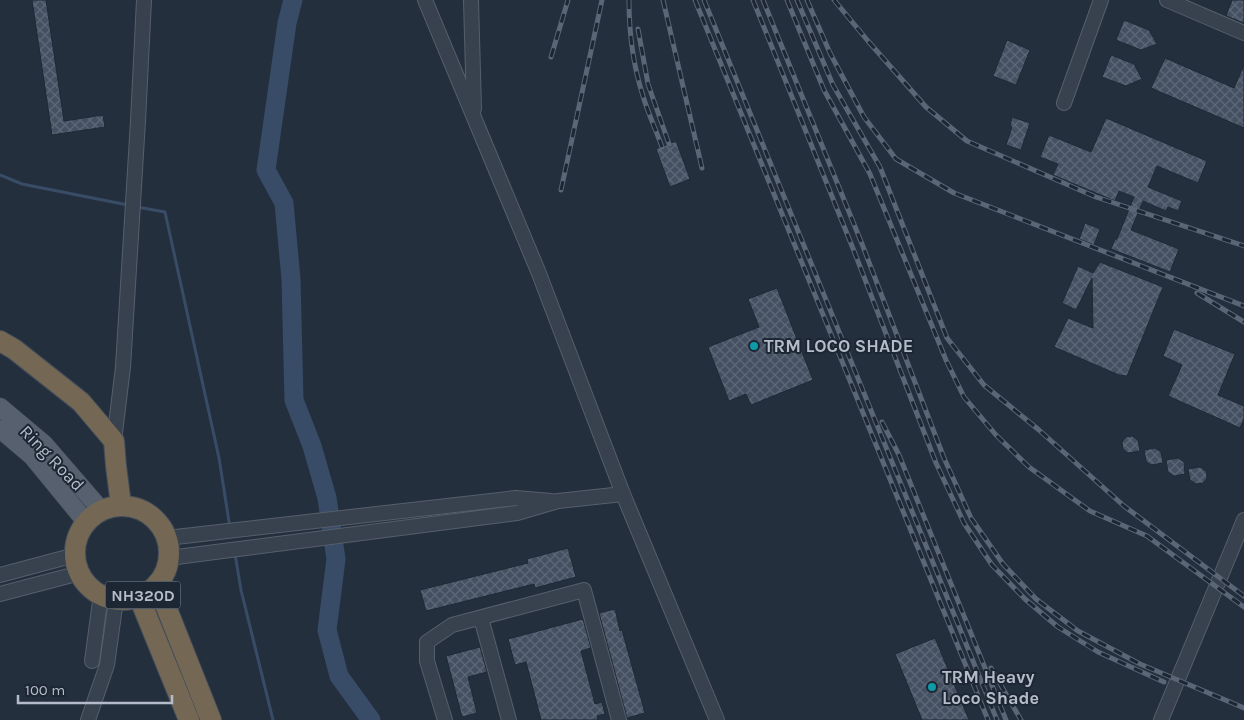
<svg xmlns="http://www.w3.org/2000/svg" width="1244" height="720" font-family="Karla,sans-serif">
<defs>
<pattern id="building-cross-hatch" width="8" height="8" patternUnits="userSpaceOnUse" patternTransform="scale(1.25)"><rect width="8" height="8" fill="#455162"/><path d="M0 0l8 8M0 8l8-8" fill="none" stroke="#5d6877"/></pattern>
</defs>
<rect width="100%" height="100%" fill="#242f3e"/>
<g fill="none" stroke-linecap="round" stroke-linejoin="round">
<g stroke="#394c67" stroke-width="3">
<polyline points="0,175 22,184 128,205"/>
<polyline points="137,207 165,212 219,458 230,528"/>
<polyline points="235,554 241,590 273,720"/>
</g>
<polyline stroke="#394c67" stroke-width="19" points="293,0 287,23 266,170 284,203 291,279 294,400 312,446 327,498 336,559 327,630 339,676 371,720"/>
</g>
<g fill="url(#building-cross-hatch)" stroke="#1f2835">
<polygon points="32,0 46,0 64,121 103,115 105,127 52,135"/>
<polygon points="1232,0 1244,0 1244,23 1226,16"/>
<polygon points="1124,20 1149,30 1157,44 1141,50 1116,40"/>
<polygon points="1007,40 1030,50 1016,85 993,76"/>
<polygon points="1111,55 1134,64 1142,79 1126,86 1102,77"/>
<polygon points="1165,58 1234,88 1244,65 1244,128 1151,88"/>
<polygon points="1012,117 1030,123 1021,150 1006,145 1012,127 1010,126"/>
<polygon points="1106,118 1207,161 1198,183 1157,166 1148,187 1182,201 1178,211 1168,207 1166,211 1143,201 1131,230 1179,249 1170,272 1111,249 1115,239 1117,239 1134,197 1119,191 1115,201 1053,175 1058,164 1040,157 1049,135 1091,152"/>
<polygon points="676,141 690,179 670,187 656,149"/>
<polygon points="1085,223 1100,229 1094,245 1079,239"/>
<polygon points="1100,262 1163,287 1127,376 1119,375 1054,347 1068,318 1093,328 1092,278 1076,310 1062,303 1078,266 1093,273"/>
<polygon points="777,288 813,380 751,405 746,394 729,401 708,347 759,327 748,299"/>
<polygon points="1174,329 1235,354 1218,395 1244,406 1244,419 1240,428 1168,396 1182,365 1163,356"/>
<polygon points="1132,436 1138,440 1140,451 1128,453 1123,449 1122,442 1126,437"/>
<polygon points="1155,448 1161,452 1163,463 1151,465 1146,461 1144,450"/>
<polygon points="1178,458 1184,462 1185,474 1174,476 1168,472 1166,460"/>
<polygon points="1200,467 1206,471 1207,478 1203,483 1196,484 1190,480 1188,469"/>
<polygon points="568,548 576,577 535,588 534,584 426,611 420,590 528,563 527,559"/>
<polygon points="615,609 620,631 622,630 645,713 627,718 599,613"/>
<polygon points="583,619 591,648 581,651 595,704 602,702 605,714 597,716 598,720 541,720 526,662 515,665 508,639"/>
<polygon points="935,638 969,720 922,720 895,654"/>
<polygon points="480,647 487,672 468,677 477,713 462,717 446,656"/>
</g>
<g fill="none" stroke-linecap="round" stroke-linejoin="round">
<defs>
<g id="minor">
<polyline points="425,0 538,271 623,494 717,720"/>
<polyline points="471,0 474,109"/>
<polyline points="1167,0 1244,33"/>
<polyline points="1064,103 1101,0"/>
<polyline points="114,441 123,367 138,121 144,0"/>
<polyline points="167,538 516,498 551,501"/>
<polyline points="169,558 517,513 558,501 623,494"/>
<polyline points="0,575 75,555"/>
<polyline points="0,594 80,573"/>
<polyline points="481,618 509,720"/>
<polyline points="92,661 101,594"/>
<polyline points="88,720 107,665 116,600"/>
<polyline points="445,720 427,661 427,642 452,625 584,590 619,720"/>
<polyline points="1161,720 1244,520"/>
</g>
<g id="major">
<polyline points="0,407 44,444 101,510"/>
<polyline points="0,429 32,456 86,522"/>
</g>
<g id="highway">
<polyline points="0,341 14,349 81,402 114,441 116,466 121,505"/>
<circle cx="122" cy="553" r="47"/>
<polyline points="157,584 211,720"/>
<polyline points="139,597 189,720"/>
</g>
</defs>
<use href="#minor" stroke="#565f6c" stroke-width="16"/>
<use href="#major" stroke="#414a57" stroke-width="19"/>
<use href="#highway" stroke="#434c59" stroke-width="22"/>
<use href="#minor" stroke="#38414e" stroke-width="14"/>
<use href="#major" stroke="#56606e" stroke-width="18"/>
<use href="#highway" stroke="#746855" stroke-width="20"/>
<defs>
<g id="rail">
<path d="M629,0C629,32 633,65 643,96C648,113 656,130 662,147"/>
<polyline points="663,0 702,168"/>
<polyline points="695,0 988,720"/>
<polyline points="704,0 997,720"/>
<polyline points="753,0 854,251 936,463 964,523 992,565 1025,599 1058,627 1098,652 1164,682"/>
<polyline points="763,0 862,244 944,458 971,518 1003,564 1036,599 1078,631 1140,664 1244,708"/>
<polyline points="787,0 824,90 870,174 946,360 964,397 996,435 1029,467 1090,511 1147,536 1244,607"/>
<polyline points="797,0 833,85 880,167 947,338 984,385 1039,430 1124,506 1244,596"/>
<polyline points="807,0 830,53 864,117 896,159 954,193 1244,306"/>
<polyline points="834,0 868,41 926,107 967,141 1096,197 1244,246"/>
<polyline points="638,29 648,84 669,144"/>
<polyline points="551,57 568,0"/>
<polyline points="561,190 602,0"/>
<polyline points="1197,293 1244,322"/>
<polyline points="882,422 899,455 1006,720"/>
<polyline points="991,668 1021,720"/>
</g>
</defs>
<use href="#rail" stroke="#5a6575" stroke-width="5"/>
<use href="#rail" stroke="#1d2633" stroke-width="3" stroke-dasharray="9" stroke-linecap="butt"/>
</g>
<g fill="#0f9aa8" stroke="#1d2633" stroke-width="2">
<circle cx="754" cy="346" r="5"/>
<circle cx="932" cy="687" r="5"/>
</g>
<g text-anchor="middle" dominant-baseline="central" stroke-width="4" stroke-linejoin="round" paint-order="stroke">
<rect fill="#1d2633" stroke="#878f9c" stroke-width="1" x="105.5" y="581.5" width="75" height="27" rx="4"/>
<g font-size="16" font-weight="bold" fill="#b4bcc9">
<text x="143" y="595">NH320D</text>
</g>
<g font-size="18" font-weight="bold" fill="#b4bcc9" stroke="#1d2633" text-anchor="start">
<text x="764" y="346">TRM LOCO SHADE</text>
<text x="942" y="677">TRM Heavy<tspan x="942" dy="21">Loco Shade</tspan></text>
</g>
<g font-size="18" fill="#b4bcc9" stroke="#1d2633">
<text transform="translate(52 458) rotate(46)">Ring Road</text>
</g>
</g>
<path d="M18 695v8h154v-8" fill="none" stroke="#b4bcc9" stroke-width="2.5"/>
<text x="25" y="695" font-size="15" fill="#b4bcc9" stroke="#1d2633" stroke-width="4" paint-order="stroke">100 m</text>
</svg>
